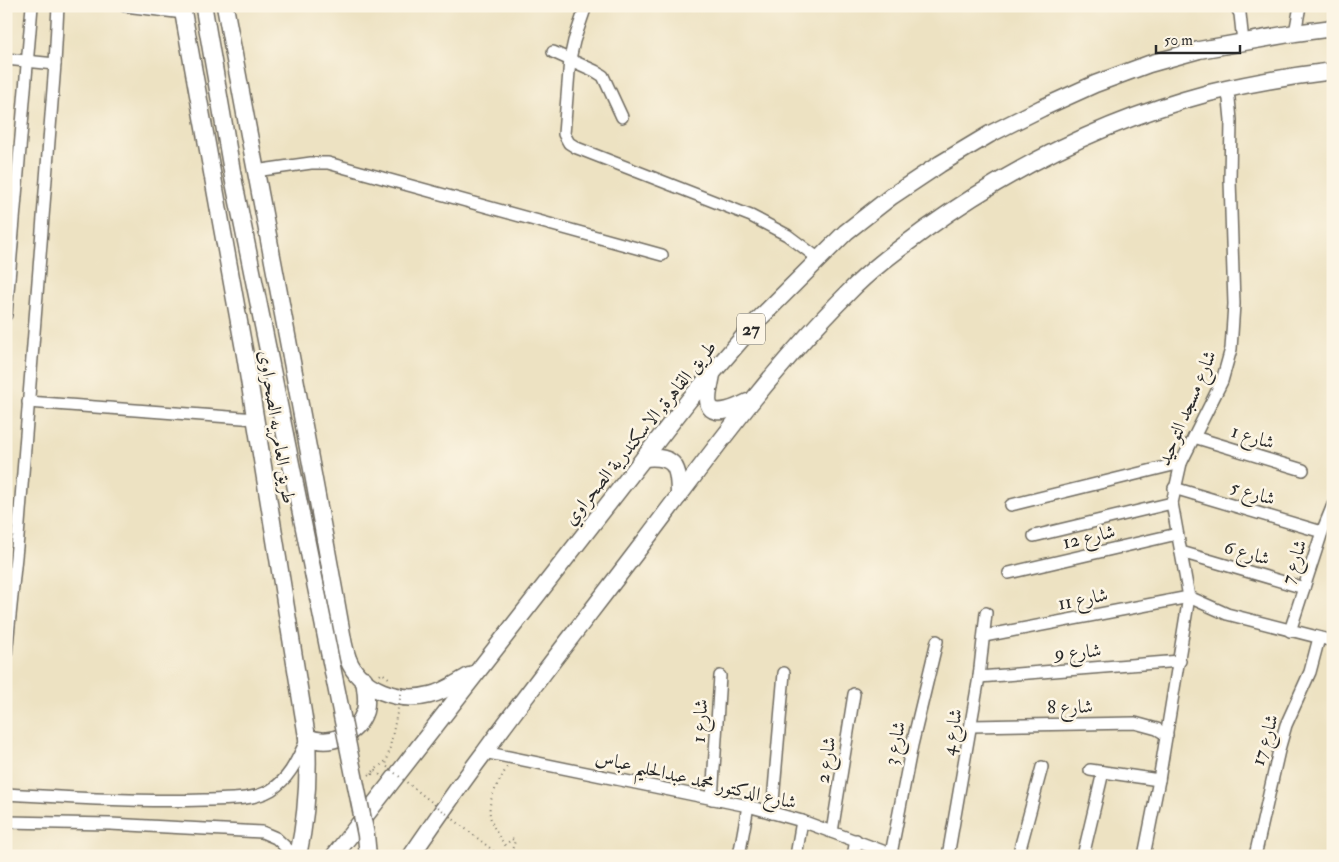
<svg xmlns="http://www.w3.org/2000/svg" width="1339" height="862" font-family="'IM FELL Double Pica',Amiri,serif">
<rect width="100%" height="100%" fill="#fcf5e5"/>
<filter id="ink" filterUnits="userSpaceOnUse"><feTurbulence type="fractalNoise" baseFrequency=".02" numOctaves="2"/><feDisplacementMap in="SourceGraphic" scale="10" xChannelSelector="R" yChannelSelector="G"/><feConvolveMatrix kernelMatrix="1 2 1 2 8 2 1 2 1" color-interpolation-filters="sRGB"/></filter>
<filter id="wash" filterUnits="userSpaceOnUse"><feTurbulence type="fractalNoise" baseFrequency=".0096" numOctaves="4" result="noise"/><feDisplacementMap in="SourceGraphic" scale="20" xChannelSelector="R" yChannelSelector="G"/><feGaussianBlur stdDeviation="1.12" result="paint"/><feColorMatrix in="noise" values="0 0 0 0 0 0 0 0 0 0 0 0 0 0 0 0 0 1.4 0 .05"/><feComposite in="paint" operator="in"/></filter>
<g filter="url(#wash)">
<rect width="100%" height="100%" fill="#ede2c2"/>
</g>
<g filter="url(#ink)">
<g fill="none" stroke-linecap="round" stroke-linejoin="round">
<defs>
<g id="minor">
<polyline points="125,6 184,13"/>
<polyline points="586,6 574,41 570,59 564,134 569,143 577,148 751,216 787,235 819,259"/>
<polyline points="1236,6 1240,14 1243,42"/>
<polyline points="1295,33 1300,6"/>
<polyline points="553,52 595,71 603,76 622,117"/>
<polyline points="6,59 55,64"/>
<polyline points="255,171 311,163 328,163 662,255"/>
<polyline points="6,315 32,6"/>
<polyline points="28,402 256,419"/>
<polyline points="1194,437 1303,470"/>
<polyline points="1174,488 1322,532"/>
<polyline points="1011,505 1181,463"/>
<polyline points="1034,536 1172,503"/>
<polyline points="1181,552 1304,588"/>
<polyline points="1009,573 1177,534"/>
<polyline points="1290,631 1322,532 1333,505"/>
<polyline points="984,636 1189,597 1227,614 1333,641"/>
<polyline points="6,655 18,537 55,64 58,6"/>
<polyline points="979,677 1180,661"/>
<polyline points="971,726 1135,723 1157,729 1167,735"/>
<polyline points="484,752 748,806 802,821 896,856"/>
<polyline points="1090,770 1159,780"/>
<path d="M6,794C72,798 138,802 204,800C226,799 252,801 271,790C290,778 297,760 306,741"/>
<polyline points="712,799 720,676"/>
<polyline points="772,813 784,673"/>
<polyline points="6,822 110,824 262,832 276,838 295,856"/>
<polyline points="832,832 854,694"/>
<polyline points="891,854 912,745 937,641"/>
<polyline points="739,856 748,806"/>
<polyline points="796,856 802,821"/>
<polyline points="853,856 856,840"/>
<polyline points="948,856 979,677 986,613"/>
<polyline points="1018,856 1042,767"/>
<polyline points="1083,856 1103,772"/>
<polyline points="1144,856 1159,780 1189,597 1172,503 1181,463 1222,381 1231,349 1234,304 1230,180 1231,120 1229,99 1226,90"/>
<polyline points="1255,856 1280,746 1286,725 1310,672 1319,638"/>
</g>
<g id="highway">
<path d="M182,6L245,355L307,737C309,778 307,815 298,856"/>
<path d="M225,6C264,218 306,429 343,640C344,646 346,653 348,659C360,690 400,703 430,695C444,692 456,683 469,676"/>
<path d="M712,374C711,383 706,397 709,405C714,419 740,406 748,402"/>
<path d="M644,458C676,455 679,467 679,496"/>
<path d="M307,737C330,747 357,735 365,711C368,700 365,690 364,679"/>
<polyline points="334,856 689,400 758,320 846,232 892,196 940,164 990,134 1042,108 1095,84 1149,64 1199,50 1295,33 1333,28"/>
<path d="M411,856C435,821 459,786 484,753C536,681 591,612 644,542C709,456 772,369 848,293C871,269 899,249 926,229C1011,168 1107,120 1209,93C1250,83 1291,76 1333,71"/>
</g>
</defs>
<use href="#minor" stroke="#6f6b60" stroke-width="14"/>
<use href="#highway" stroke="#6f6b60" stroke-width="19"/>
<g stroke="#6f6b60" stroke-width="2" stroke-dasharray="1 4" stroke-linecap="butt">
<polyline points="380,675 382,673 390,679"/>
<path d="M507,767C489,800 480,812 505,845L512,839L515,841L510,856"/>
<polyline points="380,775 376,771 370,776 369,775 387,760"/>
</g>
<use href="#minor" stroke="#fff" stroke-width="11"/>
<use href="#highway" stroke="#fff" stroke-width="16"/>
<defs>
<polyline id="highway-bridge" points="204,9 233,177 366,835 368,856"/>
</defs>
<use href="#highway-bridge" stroke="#6f6b60" stroke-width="19" stroke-linecap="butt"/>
<polyline stroke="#6f6b60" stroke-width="2" stroke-dasharray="1 4" stroke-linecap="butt" points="402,689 386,766 500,856"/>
<use href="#highway-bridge" stroke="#fff" stroke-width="16"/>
</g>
</g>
<g text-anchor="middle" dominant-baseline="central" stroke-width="5" stroke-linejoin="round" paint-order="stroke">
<rect fill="#fcf5e5" stroke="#6a6863" stroke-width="1" x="737" y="313.5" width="28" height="31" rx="4"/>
<g font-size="18" font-weight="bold" fill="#2b2b2b">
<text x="751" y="329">27</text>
</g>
<g font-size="19" fill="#2b2b2b" stroke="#fcf5e5">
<text transform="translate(1187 408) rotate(-67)">شارع مسجد التوحيد</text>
<text transform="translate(277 427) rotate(81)">طريق العامريه الصحراوى</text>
<text transform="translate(640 433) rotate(-51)">طريق القاهرة, الاسكندرية الصحراوي</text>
<text transform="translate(1253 437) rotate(17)">شارع 1</text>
<text transform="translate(1253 493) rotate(17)">شارع 5</text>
<text transform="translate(1089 537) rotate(-13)">شارع 12</text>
<text transform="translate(1247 553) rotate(16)">شارع 6</text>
<text transform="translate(1294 562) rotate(-72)">شارع 7</text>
<text transform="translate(1083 599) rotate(-11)">شارع 11</text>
<text transform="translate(1078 652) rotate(-4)">شارع 9</text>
<text transform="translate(1070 707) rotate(-1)">شارع 8</text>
<text transform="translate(700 721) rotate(-86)">شارع 1</text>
<text transform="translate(952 732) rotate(-80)">شارع 4</text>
<text transform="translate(1265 740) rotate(-73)">شارع 17</text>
<text transform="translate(895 743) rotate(-78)">شارع 3</text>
<text transform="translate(826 760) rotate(-81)">شارع 2</text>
<text transform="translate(696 780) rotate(13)">شارع الدكتور محمد عبدالحليم عباس</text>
</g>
</g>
<rect width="1339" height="862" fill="none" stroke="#fcf5e5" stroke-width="25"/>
<path d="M1156 45v8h84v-8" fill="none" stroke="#2b2b2b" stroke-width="2.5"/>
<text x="1164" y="45" font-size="15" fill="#2b2b2b" stroke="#fcf5e5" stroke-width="4" paint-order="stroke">50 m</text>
</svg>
